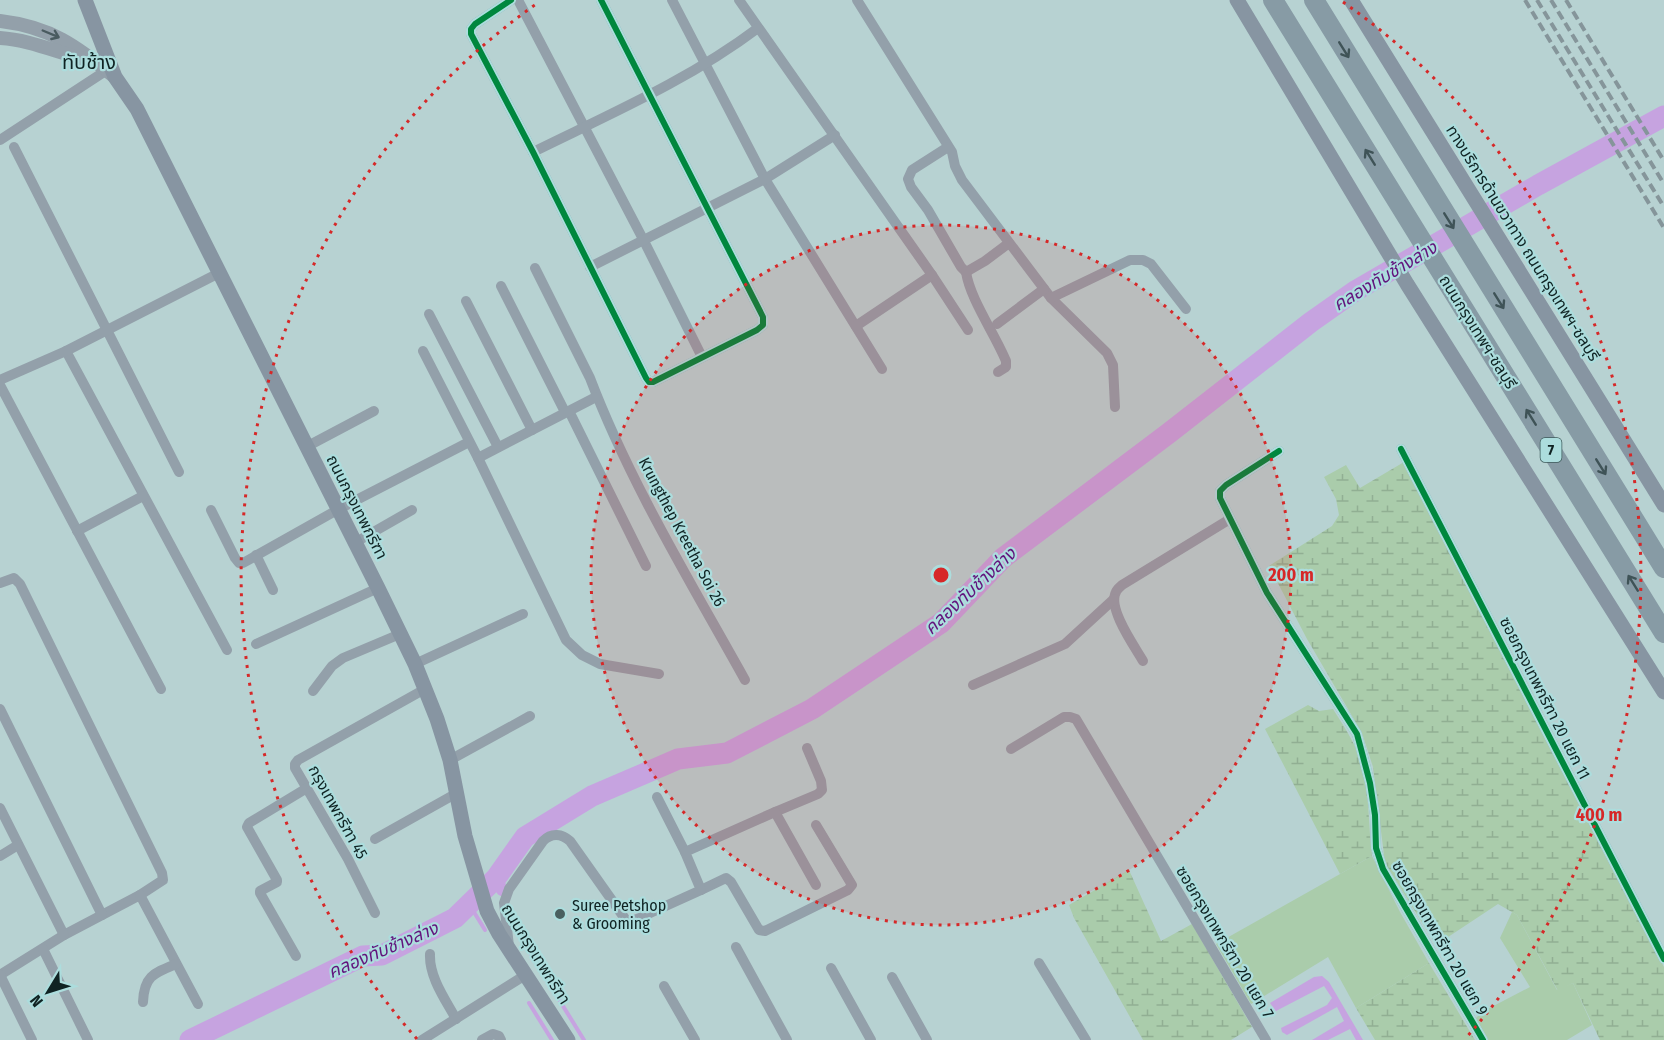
<svg xmlns="http://www.w3.org/2000/svg" width="1664" height="1040" font-family="'Fira Sans Condensed','Noto Sans Thai',sans-serif">
<defs>
<pattern id="wetland-marsh" width="20" height="14" patternUnits="userSpaceOnUse" patternTransform="scale(1.5)"><rect width="20" height="14" fill="#aaccab"/><path d="M1 5h8M5 5V1M11 12h8M15 12V8" fill="none" stroke="#91af93"/></pattern>
</defs>
<rect width="100%" height="100%" fill="#b7d2d2"/>
<g fill="#aaccab">
<polygon points="1372,856 1400,912 1429,963 1356,1008 1328,957 1251,1004 1216,944"/>
<polygon points="1512,912 1517,915 1557,990 1573,983 1592,1025 1567,1040 1488,1040 1476,1018 1482,1012 1530,987 1500,938"/>
</g>
<g fill="url(#wetland-marsh)">
<polygon points="1404,462 1664,967 1664,1040 1600,1040 1573,983 1558,991 1517,915 1498,904 1436,945 1385,863 1373,767 1362,733 1307,639 1269,566 1332,526 1339,515 1336,499 1324,477 1346,465 1360,488"/>
<path d="M1308,705L1319,711L1333,709C1343,725 1354,741 1360,759C1370,790 1368,824 1372,856L1340,874L1265,729Z"/>
<polygon points="1129,870 1161,941 1192,924 1252,1027 1231,1040 1143,1040 1074,918 1069,905"/>
<polygon points="1429,963 1475,1040 1375,1040 1356,1008"/>
</g>
<polygon fill="#c6a3e0" points="1322,976 1329,982 1363,1040 1356,1040 1350,1029 1328,1040 1312,1040 1344,1021 1337,1007 1287,1035 1282,1032 1281,1028 1327,1005 1332,998 1324,986 1276,1011 1270,1003 1314,977"/>
<g fill="none" stroke-linecap="round" stroke-linejoin="round">
<g stroke="#c6a3e0" stroke-width="4">
<polyline points="469,904 485,930"/>
<polyline points="529,951 584,1040"/>
<polyline points="529,1003 552,1040"/>
</g>
<polyline stroke="#c6a3e0" stroke-width="12" points="496,878 502,890"/>
<polyline stroke="#c6a3e0" stroke-width="21" points="190,1040 363,956 382,955 455,918 496,878 525,837 592,796 678,759 727,753 812,709 941,623 1003,558 1169,433 1311,322 1355,291 1538,185 1664,116"/>
<g stroke="#93a0aa" stroke-width="10">
<polyline points="511,0 475,24 471,29 471,34 533,152 646,378 649,382 653,382 757,330 763,325 763,317 601,0"/>
<polyline points="518,0 644,241 702,357"/>
<polyline points="672,0 765,179 882,369"/>
<polyline points="739,0 932,275 968,330"/>
<polyline points="857,0 952,152 955,166 962,180 1051,298 1107,353 1113,365 1115,407"/>
<polyline points="0,140 107,70"/>
<polyline points="14,147 179,472"/>
<polyline points="948,147 912,170 908,179 911,187 928,210 961,267 966,272 985,261 1009,243"/>
<path d="M533,152C610,114 689,80 758,28"/>
<polyline points="590,267 765,179 835,135"/>
<path d="M535,268L590,378C630,483 690,581 745,680"/>
<path d="M966,272C970,299 995,334 1006,361V367L998,372"/>
<polyline points="501,286 565,412"/>
<polyline points="1051,298 1130,260 1143,260 1151,264 1186,309"/>
<polyline points="466,301 532,430"/>
<polyline points="429,314 498,447"/>
<polyline points="997,324 1044,289"/>
<polyline points="856,326 932,275"/>
<polyline points="66,351 227,650"/>
<polyline points="423,351 478,458 566,640 582,655 600,664 659,674"/>
<polyline points="0,380 66,351 219,273"/>
<polyline points="0,385 161,689"/>
<polyline points="569,411 646,566"/>
<polyline points="306,447 374,411"/>
<polyline points="1401,449 1664,959"/>
<polyline points="1279,451 1226,485 1220,491 1220,498 1267,593 1357,734 1370,783 1375,815 1376,848 1383,869 1483,1040"/>
<polyline points="478,458 596,397"/>
<polyline points="211,510 235,558 239,563 243,563 339,509 469,442"/>
<polyline points="77,531 143,496"/>
<polyline points="356,542 412,510"/>
<polyline points="256,555 273,590"/>
<polyline points="0,583 14,578 20,584 162,873 163,880 140,895 64,935 0,975"/>
<polyline points="256,644 378,588"/>
<path d="M1143,661C1135,647 1107,608 1116,592C1117,589 1120,587 1122,585L1230,519"/>
<polyline points="415,664 523,614"/>
<polyline points="973,685 1065,644 1114,599"/>
<polyline points="313,691 332,666 343,658 400,634"/>
<polyline points="0,709 102,915"/>
<polyline points="1011,749 1064,717 1070,717 1076,719 1266,1040"/>
<polyline points="450,760 530,716"/>
<polyline points="657,797 685,852"/>
<polyline points="0,808 64,935"/>
<polyline points="775,812 818,794 822,790 821,781 807,748"/>
<polyline points="375,839 457,793"/>
<polyline points="0,856 18,845"/>
<polyline points="701,890 726,878 731,882 759,930 765,931 848,890 852,885 816,825"/>
<polyline points="140,895 198,1004"/>
<polyline points="375,913 348,859 295,768 295,764 298,760 425,689"/>
<path d="M509,946L504,903L509,889L543,841C552,832 562,834 570,841L628,923L701,890L685,852L775,812L816,885"/>
<polyline points="736,947 787,1040"/>
<polyline points="43,949 88,1040"/>
<path d="M430,954C429,977 445,999 456,1019"/>
<polyline points="296,956 260,893 260,891 277,882 277,880 247,827 249,823 307,788"/>
<polyline points="1039,963 1086,1040"/>
<polyline points="831,968 871,1040"/>
<polyline points="0,975 32,1040"/>
<polyline points="892,977 927,1040"/>
<polyline points="664,986 695,1040"/>
<path d="M143,1002C144,976 154,973 176,964"/>
<polyline points="422,1040 527,974"/>
<polyline points="482,1040 493,1034 499,1036 501,1040"/>
</g>
<g stroke="#93a0aa" stroke-width="14">
<path d="M0,21C51,27 76,46 115,77"/>
<path d="M0,38C31,40 58,53 88,60"/>
</g>
<g stroke="#8795a2" stroke-width="15">
<polyline points="85,0 115,77 137,109 378,588 415,664 437,719 450,760 465,836 487,911 499,934 568,1040"/>
<polyline points="1237,0 1407,284 1664,692"/>
<polyline points="1351,0 1664,505"/>
</g>
<g stroke="#879ba5" stroke-width="20">
<polyline points="1273,0 1664,633"/>
<polyline points="1314,0 1664,568"/>
</g>
<g stroke="#85959a" stroke-width="4" stroke-dasharray="9 4.5" stroke-linecap="butt">
<polyline points="1525,0 1664,228"/>
<polyline points="1537,0 1664,207"/>
<polyline points="1551,0 1664,184"/>
<polyline points="1566,0 1664,161"/>
</g>
<defs>
<g id="cycleway">
<polyline points="511,0 475,24 471,29 471,34 533,152 646,378 649,382 653,382 757,330 763,325 763,317 601,0"/>
<polyline points="1401,449 1664,959"/>
<polyline points="1279,451 1226,485 1220,491 1220,498 1267,593 1357,734 1370,783 1375,815 1376,848 1383,869 1483,1040"/>
</g>
</defs>
<use href="#cycleway" stroke="#acdddd" stroke-width="10"/>
<use href="#cycleway" stroke="#00873e" stroke-width="6"/>
</g>
<defs><path id="oneway-shaft" d="M-6 0H5M1.5-3L5.5 0L1.5 3" fill="none" stroke-width="1.6" stroke-linecap="round" stroke-linejoin="round" transform="scale(1.5)"/></defs>
<use stroke="#4a5b60" href="#oneway-shaft" transform="translate(51 34) rotate(23)"/>
<g stroke="#3f5357">
<use href="#oneway-shaft" transform="translate(1344 50) rotate(58)"/>
<use href="#oneway-shaft" transform="translate(1370 157) rotate(-122)"/>
<use href="#oneway-shaft" transform="translate(1449 221) rotate(58)"/>
<use href="#oneway-shaft" transform="translate(1499 301) rotate(58)"/>
<use href="#oneway-shaft" transform="translate(1531 417) rotate(-122)"/>
<use href="#oneway-shaft" transform="translate(1601 467) rotate(58)"/>
<use href="#oneway-shaft" transform="translate(1633 583) rotate(-122)"/>
</g>
<circle cx="941" cy="575" r="350" fill="#d62828" fill-opacity=".12"/>
<g fill="none" stroke="#d62828" stroke-width="3" stroke-dasharray="3 6">
<circle cx="941" cy="575" r="350"/>
<path d="M417 1039A700 700 0 0 1 539 2M1343 2A700 700 0 0 1 1465 1039"/>
</g>
<circle fill="#4a6060" stroke="#acdddd" stroke-width="2" cx="560" cy="914" r="6"/>
<g text-anchor="middle" dominant-baseline="central" stroke-width="4.5" stroke-linejoin="round" paint-order="stroke">
<rect fill="#acdddd" stroke="#3e5b5b" stroke-width="1.5" x="1540.5" y="438" width="21" height="24" rx="4.5"/>
<g font-size="15" font-weight="bold" fill="#0f2323">
<text x="1551" y="450">7</text>
</g>
<g font-size="16" fill="#0f2323" stroke="#acdddd">
<text transform="translate(1523 243) rotate(58)">ทางบริการด้านขวาทาง ถนนกรุงเทพฯ-ชลบุรี</text>
<text transform="translate(1478 332) rotate(58)">ถนนกรุงเทพฯ-ชลบุรี</text>
<text transform="translate(357 507) rotate(63)">ถนนกรุงเทพกรีฑา</text>
<text transform="translate(682 532) rotate(62)">Krungthep Kreetha Soi 26</text>
<text transform="translate(1545 698) rotate(63)">ซอยกรุงเทพกรีฑา 20 แยก 11</text>
<text transform="translate(338 812) rotate(61)">กรุงเทพกรีฑา 45</text>
<text transform="translate(1440 938) rotate(60)">ซอยกรุงเทพกรีฑา 20 แยก 9</text>
<text transform="translate(1225 942) rotate(59)">ซอยกรุงเทพกรีฑา 20 แยก 7</text>
<text transform="translate(536 954) rotate(58)">ถนนกรุงเทพกรีฑา</text>
</g>
<g font-size="16" fill="#0f2323" stroke="#acdddd" text-anchor="start">
<text x="572" y="905">Suree Petshop<tspan x="572" dy="18">&amp; Grooming</tspan></text>
</g>
<g font-size="18" font-style="italic" fill="#62147d" stroke="#acdddd">
<text transform="translate(1385 276) rotate(-31)">คลองทับช้างล่าง</text>
<text transform="translate(970 591) rotate(-43)">คลองทับช้างล่าง</text>
<text transform="translate(383 950) rotate(-23)">คลองทับช้างล่าง</text>
</g>
<g font-size="20" fill="#0f2323" stroke="#acdddd">
<text x="89" y="62">ทับช้าง</text>
</g>
</g>
<circle cx="941" cy="575" r="9" fill="#d62828" stroke="#acdddd" stroke-width="3"/>
<g font-size="18" text-anchor="middle" font-weight="bold" fill="#d62828" stroke="#acdddd" stroke-width="4.5" stroke-linejoin="round" paint-order="stroke">
<text x="1291" y="581">200 m</text>
<text x="1599" y="821">400 m</text>
</g>
<g transform="translate(48 992) rotate(232)" stroke="#acdddd" stroke-width="4.5" paint-order="stroke">
<path d="M0-4.5L10 22L0 15L-10 22Z" fill="#0f2323"/>
<text y="-9" font-size="16" font-weight="bold" text-anchor="middle" fill="#0f2323">N</text>
</g>
</svg>
